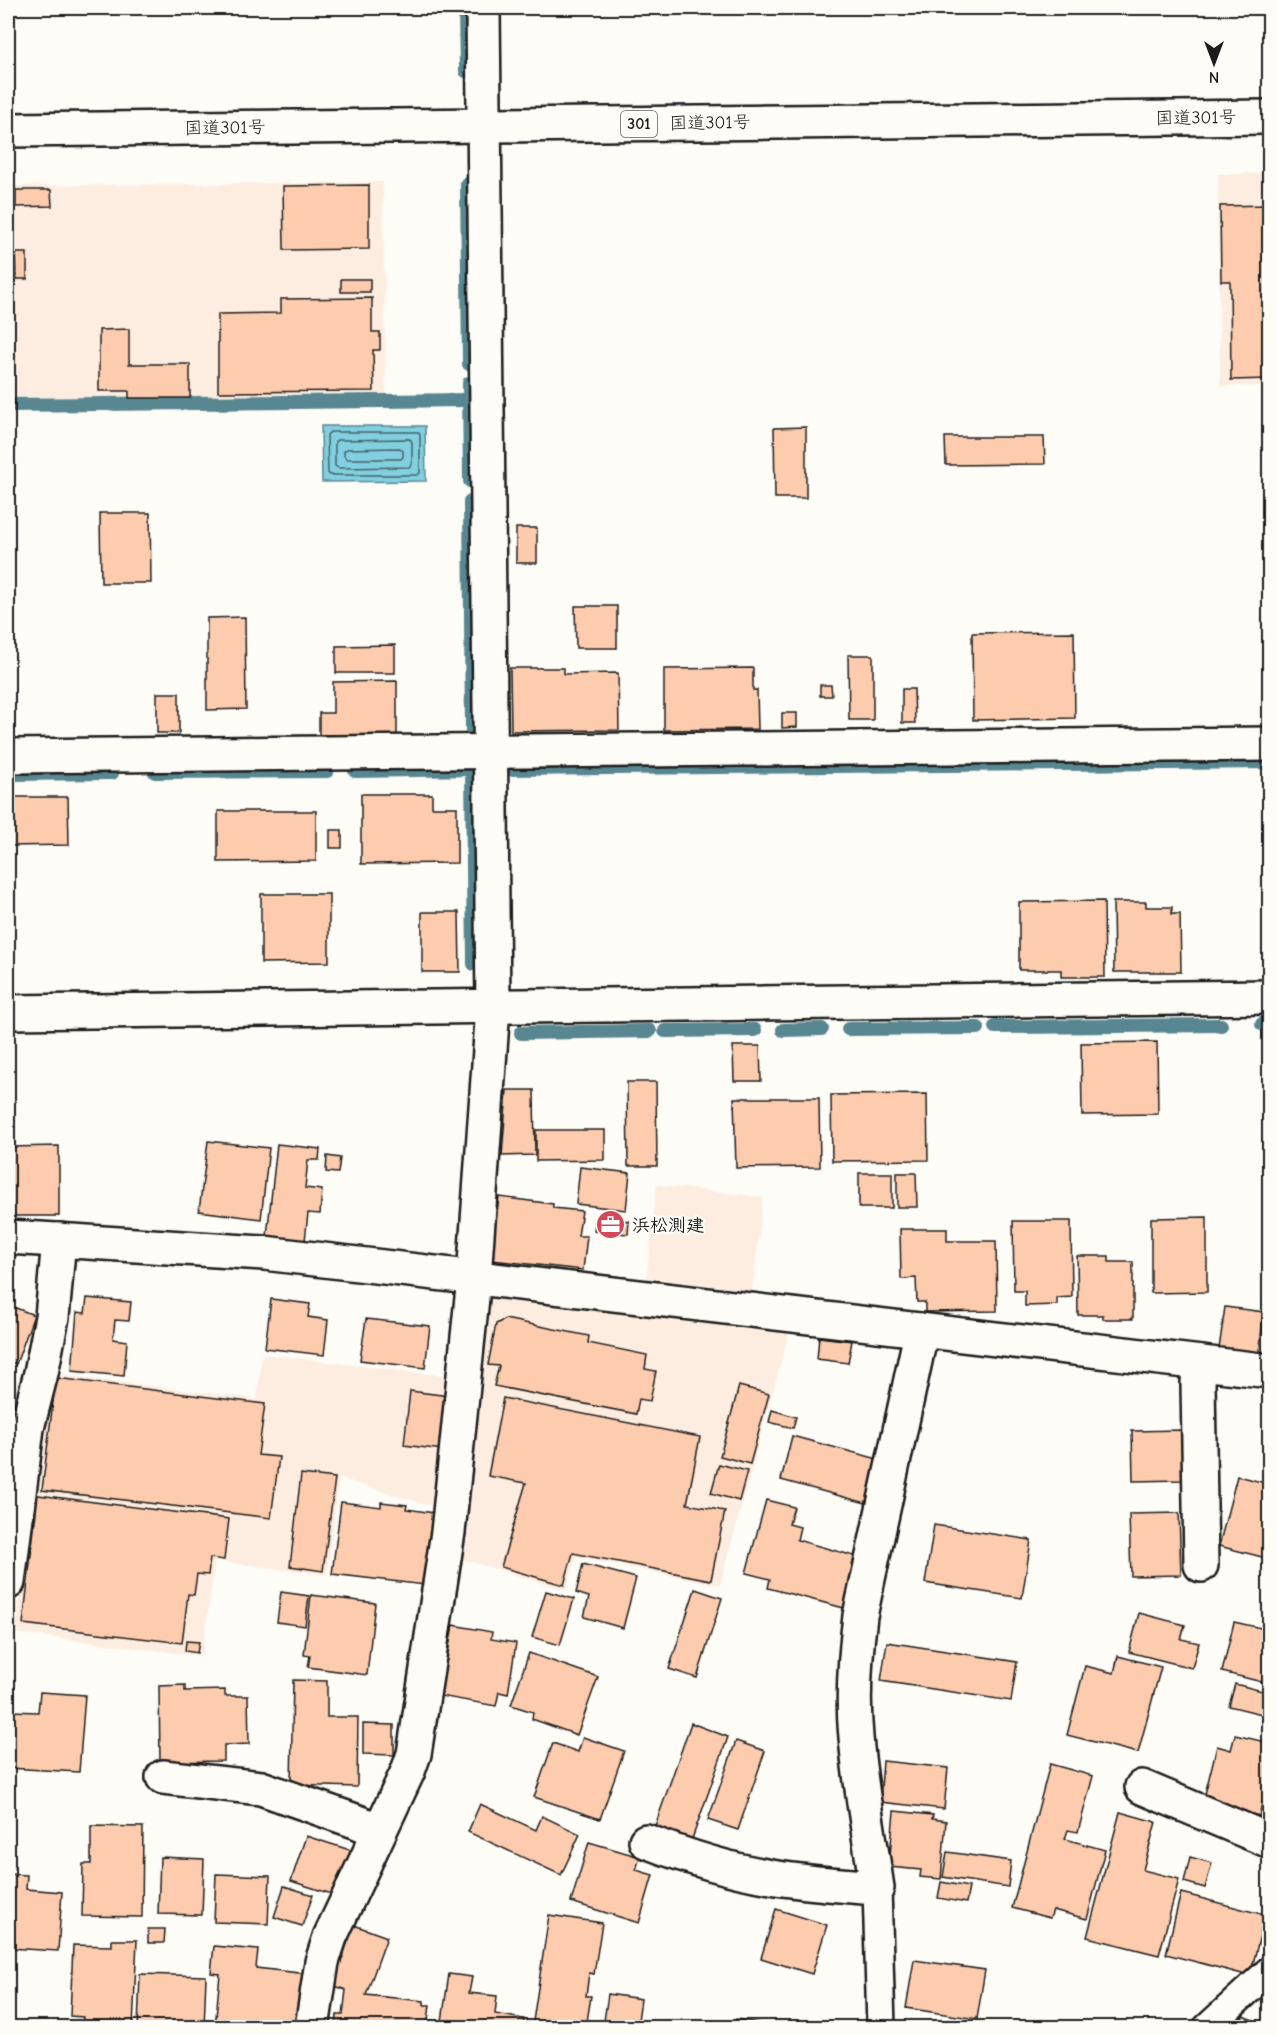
<svg xmlns="http://www.w3.org/2000/svg" width="1277" height="2035" font-family="'Comic Neue','Klee One',sans-serif">
<rect width="100%" height="100%" fill="#fdfcf7"/>
<filter id="ink" filterUnits="userSpaceOnUse"><feTurbulence type="fractalNoise" baseFrequency=".0167" numOctaves="2"/><feDisplacementMap in="SourceGraphic" scale="12" xChannelSelector="R" yChannelSelector="G"/><feConvolveMatrix kernelMatrix="1 2 1 2 8 2 1 2 1" color-interpolation-filters="sRGB"/></filter>
<g filter="url(#ink)">
<g fill="#fdede1">
<polygon points="1269,173 1269,386 1220,386 1218,174"/>
<polygon points="383,182 386,397 12,400 10,186"/>
<polygon points="657,1185 763,1197 752,1294 646,1281"/>
<polygon points="483,1295 789,1332 720,1585 576,1557 566,1590 455,1557"/>
<polygon points="262,1354 454,1377 441,1509 339,1478 327,1575 215,1561 202,1656 15,1633 40,1431 55,1374 257,1399"/>
</g>
<polygon fill="#81cfdf" stroke="#598791" stroke-width="1.5" points="321,426 425,426 426,481 322,482"/>
<g fill="none" stroke-linecap="round" stroke-linejoin="round">
<g stroke="#44646a" stroke-width="1.5">
<polygon points="330,432 418,432 420,435 420,473 417,475 330,475 328,473 327,435"/>
<polygon points="410,439 412,442 412,464 410,467 338,468 335,466 335,442 337,440"/>
<polygon points="400,448 403,451 403,457 401,459 347,459 344,456 344,451 347,449"/>
</g>
<g stroke="#598791" stroke-width="14">
<polyline points="465,8 466,71"/>
<polyline points="467,184 469,364"/>
<polyline points="469,383 470,481"/>
<polyline points="8,405 469,400"/>
<polyline points="470,502 472,735"/>
<polyline points="472,768 474,964"/>
<polyline points="504,769 1270,762"/>
<polyline points="355,771 475,769"/>
<polyline points="155,772 327,771"/>
<polyline points="8,774 112,773"/>
<polyline points="1262,1024 1270,1024"/>
<polyline points="995,1027 1221,1025"/>
<polyline points="848,1029 978,1028"/>
<polyline points="783,1030 822,1029"/>
<polyline points="665,1031 755,1030"/>
<polyline points="521,1033 650,1031"/>
</g>
</g>
<g fill="#fdcbad" stroke="#1c1c1c" stroke-width="1.5">
<polygon points="369,185 369,249 284,250 283,186"/>
<polygon points="16,190 51,190 52,206 16,207"/>
<polygon points="1270,205 1270,379 1231,380 1230,281 1221,281 1220,206"/>
<polygon points="15,253 27,253 27,279 16,279"/>
<rect x="341" y="279" width="29" height="13"/>
<polygon points="372,298 372,332 380,332 380,350 373,350 374,391 218,392 218,314 281,313 281,299"/>
<polygon points="129,329 129,364 190,364 190,398 129,398 129,391 99,391 99,330"/>
<polygon points="806,427 806,498 775,498 774,428"/>
<polygon points="945,437 1044,437 1045,464 946,465"/>
<polygon points="100,513 150,513 151,583 101,583"/>
<rect x="516" y="528" width="21" height="35"/>
<polygon points="575,606 617,606 617,648 576,648"/>
<polygon points="245,617 246,709 207,710 207,618"/>
<polygon points="1074,632 1075,718 973,720 972,633"/>
<polygon points="395,645 395,673 336,673 336,646"/>
<polygon points="848,655 873,655 873,720 849,720"/>
<polygon points="510,668 564,668 564,674 618,673 619,730 511,731"/>
<polygon points="753,668 753,690 757,690 758,729 664,730 664,669"/>
<polygon points="397,681 397,735 319,736 319,713 333,713 333,682"/>
<polygon points="820,685 831,685 832,696 820,696"/>
<polygon points="902,689 914,689 915,723 902,723"/>
<rect x="157" y="693" width="22" height="40"/>
<polygon points="782,713 797,713 797,727 782,728"/>
<polygon points="361,794 432,794 432,807 457,807 457,863 361,864"/>
<polygon points="8,797 68,797 69,845 8,846"/>
<polygon points="218,811 316,811 316,861 218,862"/>
<rect x="330" y="830" width="12" height="18"/>
<polygon points="261,894 329,894 329,962 261,963"/>
<polygon points="1104,901 1105,977 1061,977 1061,970 1019,970 1019,902"/>
<polygon points="1113,902 1146,902 1146,907 1172,907 1172,914 1180,914 1181,972 1114,972"/>
<polygon points="422,912 459,912 460,972 422,972"/>
<polygon points="1157,1042 1158,1114 1082,1115 1081,1043"/>
<polygon points="733,1046 760,1046 761,1081 734,1081"/>
<polygon points="627,1082 656,1082 657,1166 628,1166"/>
<polygon points="507,1090 534,1090 535,1155 502,1156"/>
<polygon points="927,1094 928,1160 832,1161 831,1095"/>
<polygon points="734,1098 819,1098 820,1167 736,1168"/>
<polygon points="536,1130 605,1130 605,1160 536,1161"/>
<polygon points="208,1141 269,1148 261,1219 199,1211"/>
<polygon points="277,1144 320,1149 319,1160 308,1160 305,1188 322,1190 320,1214 308,1213 305,1241 267,1236"/>
<polygon points="59,1146 59,1216 8,1216 8,1147"/>
<polygon points="327,1156 340,1158 338,1173 326,1172"/>
<polygon points="580,1167 630,1173 626,1210 576,1204"/>
<rect x="859" y="1173" width="33" height="35"/>
<polygon points="897,1173 916,1173 917,1207 897,1207"/>
<polygon points="499,1197 553,1204 553,1208 582,1211 578,1236 587,1236 583,1270 491,1260"/>
<polygon points="596,1217 629,1221 628,1234 594,1231"/>
<polygon points="1207,1217 1207,1292 1151,1293 1151,1218"/>
<polygon points="1013,1221 1071,1221 1072,1297 1057,1298 1057,1305 1025,1306 1025,1291 1014,1291"/>
<polygon points="900,1229 947,1229 947,1241 996,1241 997,1311 925,1312 925,1302 917,1302 916,1278 901,1279"/>
<polygon points="1077,1256 1109,1256 1109,1262 1133,1262 1133,1319 1103,1319 1103,1315 1078,1315"/>
<polygon points="87,1298 131,1302 129,1321 115,1320 113,1339 127,1341 124,1376 72,1371 77,1312 85,1313"/>
<polygon points="271,1299 310,1304 308,1317 328,1320 324,1355 265,1348"/>
<polygon points="8,1305 34,1315 16,1364 8,1361"/>
<polygon points="1225,1307 1264,1312 1259,1353 1219,1349"/>
<polygon points="366,1319 430,1326 425,1368 360,1360"/>
<polygon points="505,1319 589,1336 588,1343 647,1355 645,1369 656,1371 650,1401 639,1399 636,1414 494,1386 499,1366 488,1365 496,1324"/>
<polygon points="819,1337 852,1341 848,1363 817,1359"/>
<polygon points="56,1378 265,1404 258,1455 279,1457 271,1518 42,1490"/>
<polygon points="739,1386 769,1394 750,1464 720,1456"/>
<polygon points="410,1391 449,1396 443,1450 404,1445"/>
<polygon points="503,1398 700,1437 687,1504 725,1511 711,1580 573,1553 564,1585 501,1567 526,1483 488,1476"/>
<polygon points="772,1410 796,1417 793,1428 769,1422"/>
<polygon points="1182,1430 1183,1480 1133,1481 1132,1431"/>
<polygon points="792,1436 878,1459 866,1503 781,1480"/>
<polygon points="719,1464 747,1471 739,1501 711,1493"/>
<polygon points="301,1474 335,1478 323,1571 290,1566"/>
<polygon points="1237,1476 1270,1484 1270,1559 1219,1546"/>
<polygon points="38,1495 229,1519 224,1560 210,1558 208,1575 197,1574 194,1595 188,1594 182,1643 23,1624"/>
<polygon points="766,1500 794,1507 789,1524 800,1527 797,1540 858,1557 844,1608 768,1588 770,1579 746,1573"/>
<polygon points="341,1502 381,1507 381,1502 407,1505 406,1509 434,1513 425,1585 332,1574"/>
<polygon points="1179,1513 1181,1575 1131,1576 1129,1514"/>
<polygon points="934,1525 1031,1540 1022,1598 925,1583"/>
<polygon points="583,1564 636,1578 623,1628 584,1617 589,1597 576,1593"/>
<polygon points="695,1589 722,1598 697,1678 669,1669"/>
<polygon points="546,1591 574,1599 560,1645 532,1637"/>
<polygon points="281,1592 309,1596 305,1626 277,1622"/>
<polygon points="311,1595 375,1603 367,1675 308,1667 310,1656 304,1655"/>
<polygon points="1139,1613 1185,1625 1181,1639 1199,1643 1192,1668 1129,1652"/>
<polygon points="1234,1622 1270,1630 1270,1684 1222,1672"/>
<polygon points="453,1625 492,1632 491,1639 516,1643 508,1694 499,1692 496,1706 440,1696"/>
<polygon points="186,1641 199,1642 197,1653 185,1651"/>
<polygon points="887,1642 1017,1662 1011,1701 881,1681"/>
<polygon points="529,1653 598,1677 577,1735 532,1719 533,1712 511,1705"/>
<polygon points="1118,1656 1161,1667 1138,1753 1067,1735 1085,1666 1114,1673"/>
<polygon points="293,1680 327,1681 327,1717 358,1717 357,1787 291,1785"/>
<polygon points="1235,1684 1270,1693 1270,1716 1229,1706"/>
<polygon points="185,1685 185,1691 225,1690 225,1696 248,1696 249,1744 224,1745 224,1761 160,1762 159,1686"/>
<polygon points="40,1692 85,1695 79,1772 8,1768 10,1711 38,1712"/>
<polygon points="691,1723 728,1737 692,1839 655,1826"/>
<polygon points="363,1724 394,1725 394,1755 363,1754"/>
<polygon points="1235,1735 1270,1743 1270,1772 1259,1816 1203,1802 1217,1746 1231,1750"/>
<polygon points="583,1737 624,1751 600,1819 534,1797 553,1743 578,1752"/>
<polygon points="736,1741 765,1751 738,1830 708,1820"/>
<polygon points="883,1761 948,1768 944,1809 880,1802"/>
<polygon points="1050,1764 1093,1776 1078,1832 1068,1830 1065,1839 1105,1850 1087,1919 1053,1910 1050,1918 1012,1908"/>
<polygon points="480,1804 536,1830 542,1816 580,1834 561,1875 468,1832"/>
<polygon points="894,1811 933,1815 932,1819 946,1821 941,1879 920,1877 921,1870 889,1867"/>
<polygon points="1120,1812 1156,1822 1143,1870 1179,1879 1159,1955 1087,1937"/>
<polygon points="91,1826 143,1827 142,1917 82,1916 83,1864 91,1864"/>
<polygon points="306,1836 353,1851 338,1896 291,1881"/>
<polygon points="589,1842 640,1857 636,1870 653,1875 639,1923 571,1902"/>
<polygon points="947,1852 1011,1861 1008,1887 943,1877"/>
<polygon points="160,1857 204,1859 202,1915 158,1914"/>
<polygon points="1190,1857 1212,1863 1205,1888 1184,1882"/>
<polygon points="8,1874 27,1875 26,1889 62,1892 58,1951 8,1948"/>
<polygon points="216,1874 270,1876 268,1924 214,1922"/>
<polygon points="941,1882 969,1887 966,1903 938,1898"/>
<polygon points="284,1886 313,1895 302,1926 274,1917"/>
<polygon points="1181,1893 1265,1915 1250,1976 1166,1954"/>
<polygon points="776,1909 827,1925 812,1974 761,1958"/>
<polygon points="549,1915 602,1923 594,1974 589,1973 586,1996 591,1996 586,2028 532,2028"/>
<polygon points="354,1925 387,1937 366,1995 424,2001 424,2005 430,2005 427,2028 336,2028 337,2015 343,2015 346,1990 332,1985"/>
<polygon points="148,1929 165,1929 164,1943 148,1943"/>
<polygon points="112,1940 137,1940 133,2027 82,2025 83,2017 70,2016 73,1945 112,1946"/>
<polygon points="214,1946 258,1950 256,1968 308,1974 303,2028 215,2028 220,1974 211,1973"/>
<polygon points="914,1960 985,1970 977,2019 906,2008"/>
<polygon points="140,1974 206,1976 204,2028 138,2028"/>
<polygon points="449,1974 472,1977 469,1993 497,1996 495,2014 524,2019 523,2028 441,2028"/>
<polygon points="608,1994 641,1999 637,2028 603,2028"/>
<polygon points="1243,2016 1270,2027 1270,2028 1238,2028"/>
<polygon points="736,2019 774,2026 774,2028 734,2028"/>
</g>
<g fill="none" stroke-linecap="round" stroke-linejoin="round">
<defs>
<g id="lane">
<polyline points="877,1888 881,2028"/>
<polyline points="1207,2028 1270,1970"/>
</g>
<g id="street">
<polyline points="8,756 1270,744"/>
<polyline points="8,1012 1270,997"/>
<polyline points="8,1237 264,1253 1270,1371"/>
<polyline points="1200,1363 1198,1383 1201,1565"/>
<polyline points="8,1582 27,1428 41,1373 52,1317 59,1240"/>
<polyline points="163,1777 261,1788 358,1822 379,1831"/>
<polyline points="1142,1787 1270,1841"/>
<path d="M646,1841C685,1856 724,1869 766,1876C802,1883 840,1885 877,1888C870,1838 860,1787 856,1737C852,1696 855,1657 860,1616L918,1347L920,1330"/>
<polyline points="312,2028 322,1962 330,1937 408,1771 414,1754 448,1532 474,1278 493,1007 483,8"/>
</g>
<polyline id="highway" points="8,130 1270,117"/>
</defs>
<use href="#lane" stroke="#1c1c1c" stroke-width="32"/>
<use href="#street" stroke="#1c1c1c" stroke-width="38"/>
<use href="#highway" stroke="#1c1c1c" stroke-width="38"/>
<use href="#lane" stroke="#fdfcf7" stroke-width="27"/>
<use href="#street" stroke="#fdfcf7" stroke-width="33"/>
<use href="#highway" stroke="#fdfcf7" stroke-width="33"/>
</g>
</g>
<defs>
<symbol id="office-disc" viewBox="-11 -11 22 22"><circle r="9.5" fill="#d1495b" stroke="#fdfcf7"/><path d="M-6-3h4V-5.5h4V-3h4V5H-6ZM-1-4.5V-3h2v-1.5ZM-6 0V1H6V0Z" fill="#fff"/></symbol>
</defs>
<g fill-rule="evenodd">
<use href="#office-disc" x="594" y="1208" width="33" height="33"/>
</g>
<g text-anchor="middle" dominant-baseline="central" stroke-width="4.5" stroke-linejoin="round" paint-order="stroke">
<rect fill="#fdfcf7" stroke="#605f5e" stroke-width="1.5" x="621" y="111" width="36" height="26" rx="4.5"/>
<g font-size="16" font-weight="bold" fill="#1c1c1c">
<text x="639" y="124">301</text>
</g>
<g font-size="18" fill="#1c1c1c" stroke="#fdfcf7">
<text transform="translate(1196 118) rotate(-1)">国道301号</text>
<text transform="translate(710 123) rotate(-1)">国道301号</text>
<text transform="translate(225 128) rotate(-1)">国道301号</text>
</g>
<g font-size="18" font-weight="bold" fill="#1c1c1c" stroke="#fdfcf7" text-anchor="start">
<text x="632" y="1225">浜松測建</text>
</g>
</g>
<rect width="1277" height="2035" fill="none" stroke="#fdfcf7" stroke-width="30"/>
<rect x="15" y="15" width="1247" height="2005" fill="none" stroke="#1c1c1c" stroke-width="2" filter="url(#ink)"/>
<g transform="translate(1214 63) rotate(180)" stroke="#fdfcf7" stroke-width="4.5" paint-order="stroke">
<path d="M0-4.5L10 22L0 15L-10 22Z" fill="#1c1c1c"/>
<text y="-9" font-size="16" font-weight="bold" text-anchor="middle" fill="#1c1c1c">N</text>
</g>
</svg>
